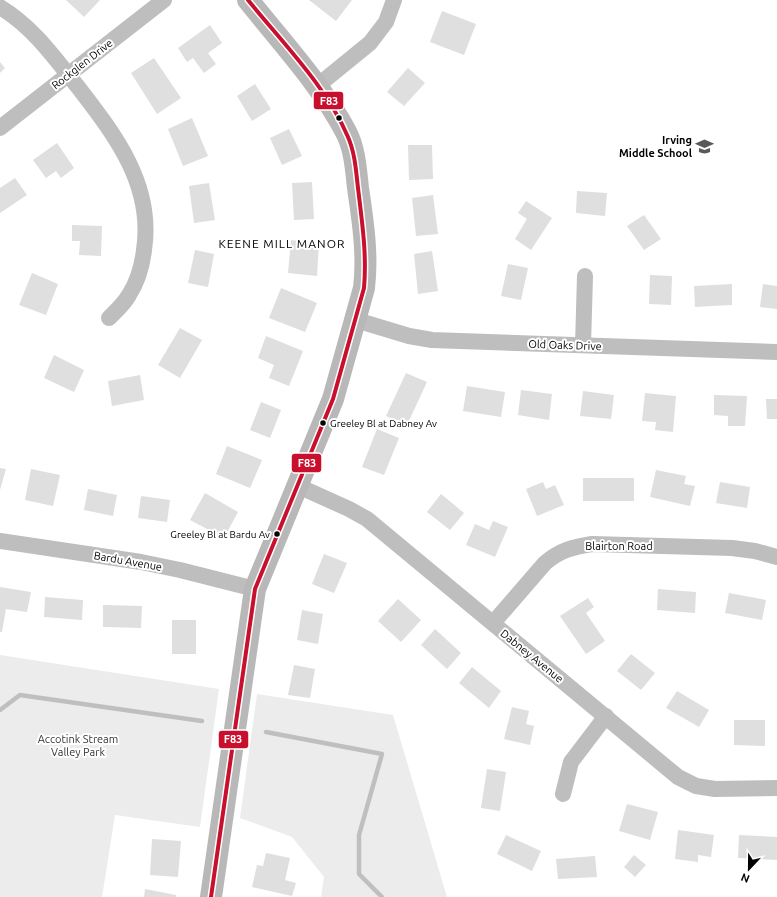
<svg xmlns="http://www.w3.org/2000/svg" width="777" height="897" font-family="Ubuntu,sans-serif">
<rect width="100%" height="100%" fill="#fff"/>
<g fill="#ececec">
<polygon points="0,655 219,689 200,827 115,815 102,897 0,897"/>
<polygon points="257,694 393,715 447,897 321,897 324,877 292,837 240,818"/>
</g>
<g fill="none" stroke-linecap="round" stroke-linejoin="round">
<g stroke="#bfbfbf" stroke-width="4.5">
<polyline points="0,710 20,695 202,721"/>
<polyline points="266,732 382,754 359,835 359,874 382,897"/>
</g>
</g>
<g fill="#dfdfdf">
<polygon points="66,0 100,0 84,17"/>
<polygon points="309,0 352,0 336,21"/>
<polygon points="442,11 476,24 464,55 430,42"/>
<polygon points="210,25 222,43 208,53 216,64 204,73 193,58 187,62 178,48"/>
<polygon points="154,58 181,98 157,114 131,73"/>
<polygon points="0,62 5,68 0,73"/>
<polygon points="408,68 425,83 404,106 387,92"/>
<polygon points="255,84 271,109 252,121 237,96"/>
<polygon points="192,118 208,156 183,166 168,129"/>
<polygon points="289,129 302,156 282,165 270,138"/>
<polygon points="57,143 74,168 61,178 56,171 46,178 33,160"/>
<polygon points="408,145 432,145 433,179 409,180"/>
<polygon points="15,178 27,195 0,213 0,188"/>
<polygon points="312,182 314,219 294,220 292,183"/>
<polygon points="209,183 215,220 194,223 189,186"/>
<polygon points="577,191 607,193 605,216 576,213"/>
<polygon points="433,195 438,234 416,236 412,198"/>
<polygon points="526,201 552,218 531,250 515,239 527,219 518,213"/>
<polygon points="644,215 661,239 644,250 627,226"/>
<polygon points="72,225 102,226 101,256 79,255 80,241 72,241"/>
<polygon points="291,240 319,243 317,276 288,273"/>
<polygon points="195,250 214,254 208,287 188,283"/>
<polygon points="432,251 438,291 418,294 414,254"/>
<polygon points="508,264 528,268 521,300 501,296"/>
<polygon points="32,273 58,284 46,315 19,305"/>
<polygon points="650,275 672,276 671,305 649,304"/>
<polygon points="732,284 732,305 695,307 694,286"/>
<polygon points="763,284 777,286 777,309 760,307"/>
<polygon points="281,288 317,303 305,332 269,318"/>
<polygon points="180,328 202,340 180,378 158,365"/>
<polygon points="266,336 303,351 289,386 269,378 274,365 258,358"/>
<polygon points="54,355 84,370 74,392 44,378"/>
<polygon points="406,373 427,382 407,425 386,416"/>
<polygon points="140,375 144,400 112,406 108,381"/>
<polygon points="467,386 505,392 501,417 463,411"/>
<polygon points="521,390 552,394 549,420 518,415"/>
<polygon points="583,391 614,395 611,419 580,416"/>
<polygon points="645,393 676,396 673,432 655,430 656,422 642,421"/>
<polygon points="714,395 747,396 745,426 728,426 728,416 714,415"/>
<polygon points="766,399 777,399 777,419 767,419"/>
<polygon points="261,402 281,410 270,438 250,430"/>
<polygon points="377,429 399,438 384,475 362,467"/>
<polygon points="227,446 262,460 250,488 216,474"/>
<polygon points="0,468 6,469 0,490"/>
<polygon points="31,469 60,475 53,506 25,500"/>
<polygon points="656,470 686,476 684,484 695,486 690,506 650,497"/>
<rect x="583" y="478" width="51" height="23"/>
<polygon points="543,482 546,489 555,485 564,505 537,516 526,489"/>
<polygon points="720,482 750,487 747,508 716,503"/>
<polygon points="88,489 117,495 113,516 84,510"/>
<polygon points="205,493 238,512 224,538 190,520"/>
<polygon points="441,494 464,513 450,530 427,512"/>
<polygon points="141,496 170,500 167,522 138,518"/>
<polygon points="493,521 508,527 495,557 466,545 475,524 489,530"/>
<polygon points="324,554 347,563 334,593 312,584"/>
<polygon points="0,587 31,592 27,612 6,609 2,632 0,632"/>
<polygon points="658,589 696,592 695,613 657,610"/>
<polygon points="729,593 766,600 762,620 725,613"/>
<polygon points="45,597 83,600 82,620 44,617"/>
<polygon points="588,598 594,607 586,613 605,641 586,654 560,616"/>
<polygon points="398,599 421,620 401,642 378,621"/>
<polygon points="103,605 142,606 141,628 103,627"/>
<polygon points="302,610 323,614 318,644 297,640"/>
<rect x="172" y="620" width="24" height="34"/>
<polygon points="435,629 461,653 447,669 421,645"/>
<polygon points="631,654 655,673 641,690 617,671"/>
<polygon points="294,665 315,669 310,698 288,695"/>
<polygon points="472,667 501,691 489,708 459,683"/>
<polygon points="677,691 709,710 699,727 666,708"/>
<polygon points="512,707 529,711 526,724 534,726 530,745 504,739"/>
<polygon points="734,720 765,720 765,746 734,745"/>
<polygon points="487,769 506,772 500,811 481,808"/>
<polygon points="627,804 658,812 650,840 619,831"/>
<polygon points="678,830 714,835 711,857 698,855 698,862 675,859"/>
<polygon points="506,835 541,851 532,871 497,854"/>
<polygon points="739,835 777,837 777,860 738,858"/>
<polygon points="152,839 181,841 178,877 150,875"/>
<polygon points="266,853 290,858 285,880 296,883 292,896 252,887 257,865 263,866"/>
<polygon points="634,855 646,865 635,877 624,867"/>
<polygon points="595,856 597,877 558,879 556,859"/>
<polygon points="145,889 176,895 176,897 144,897"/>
</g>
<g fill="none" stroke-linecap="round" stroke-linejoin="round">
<g stroke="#bebebe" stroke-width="16">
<path d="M0,7C33,27 54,57 78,87C115,135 154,185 144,250C142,267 138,281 129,295C124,304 116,311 109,318"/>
<polyline points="316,87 370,43 386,22 394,0"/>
<polyline points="0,128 164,0"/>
<polyline points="356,320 409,336 432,340 777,352"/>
<polyline points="583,345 585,276"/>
<polyline points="298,486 349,509 367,519 678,777 696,786 715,789 777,788"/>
<polyline points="0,541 141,562 180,570 255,589"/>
<path d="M493,623L545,563C560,550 573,547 592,544L732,548L755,551L777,557"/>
<polyline points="563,794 571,762 606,716"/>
</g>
<path stroke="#b8b8b8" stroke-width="22" d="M211,897L255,589L333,399L364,288C368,255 363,222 358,188C356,170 355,149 346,132C323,87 280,40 248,0"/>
<defs>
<path id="bus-1" d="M211,897L255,589L333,399L364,288C367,254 362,222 358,188C356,171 355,153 348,137C327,87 282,42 248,0"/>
</defs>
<use href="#bus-1" stroke="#fff" stroke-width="7"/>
<use href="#bus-1" stroke="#c8102e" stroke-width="4"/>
</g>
<defs>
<symbol id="school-bare" viewBox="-9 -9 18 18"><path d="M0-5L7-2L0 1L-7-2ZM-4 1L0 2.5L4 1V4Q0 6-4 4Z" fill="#595959" stroke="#fff" stroke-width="2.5" paint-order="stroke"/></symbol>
</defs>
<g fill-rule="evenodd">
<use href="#school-bare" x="692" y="134" width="25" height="25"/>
</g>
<g fill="#000" stroke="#fff" stroke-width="1.5">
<circle cx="339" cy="118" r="3.5"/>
<circle cx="323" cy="423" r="3.5"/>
<circle cx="277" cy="534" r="3.5"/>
</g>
<g text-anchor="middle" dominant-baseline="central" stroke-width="4" stroke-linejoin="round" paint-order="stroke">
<g font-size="10" fill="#000" stroke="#fff" text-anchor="start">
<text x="330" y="423">Greeley Bl at Dabney Av</text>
<text x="270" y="534" text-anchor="end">Greeley Bl at Bardu Av</text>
</g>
<g font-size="11" fill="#000" stroke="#fff">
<text transform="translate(82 64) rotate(-38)">Rockglen Drive</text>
<text transform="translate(565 345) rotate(2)">Old Oaks Drive</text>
<text x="619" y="546">Blairton Road</text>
<text transform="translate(128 561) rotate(10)">Bardu Avenue</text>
<text transform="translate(532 656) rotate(39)">Dabney Avenue</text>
</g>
<g font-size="11" font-weight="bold" fill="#000" stroke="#fff" text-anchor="end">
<text x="692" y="140">Irving<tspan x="692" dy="13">Middle School</tspan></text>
</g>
<g font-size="11" fill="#333" stroke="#fff">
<text x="78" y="739">Accotink Stream<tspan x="78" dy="13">Valley Park</tspan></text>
</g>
<g font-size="12" letter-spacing="1" fill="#000" stroke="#fff">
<text x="282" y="243">KEENE MILL MANOR</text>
</g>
</g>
<g stroke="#fff" stroke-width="1.5">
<rect x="313" y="91" width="31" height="19" rx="4" fill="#c8102e"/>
<rect x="291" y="453" width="31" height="20" rx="4" fill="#c8102e"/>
<rect x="218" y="730" width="31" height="19" rx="4" fill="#c8102e"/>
</g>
<g font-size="11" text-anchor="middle" font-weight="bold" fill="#fff">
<text x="329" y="105">F83</text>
<text x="307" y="467">F83</text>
<text x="233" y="743">F83</text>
</g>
<g transform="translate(749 869) rotate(202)" stroke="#ffffff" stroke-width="3" paint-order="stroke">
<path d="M0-3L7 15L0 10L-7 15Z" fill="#000000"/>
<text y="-6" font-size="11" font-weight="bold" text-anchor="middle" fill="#000000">N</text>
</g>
</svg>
